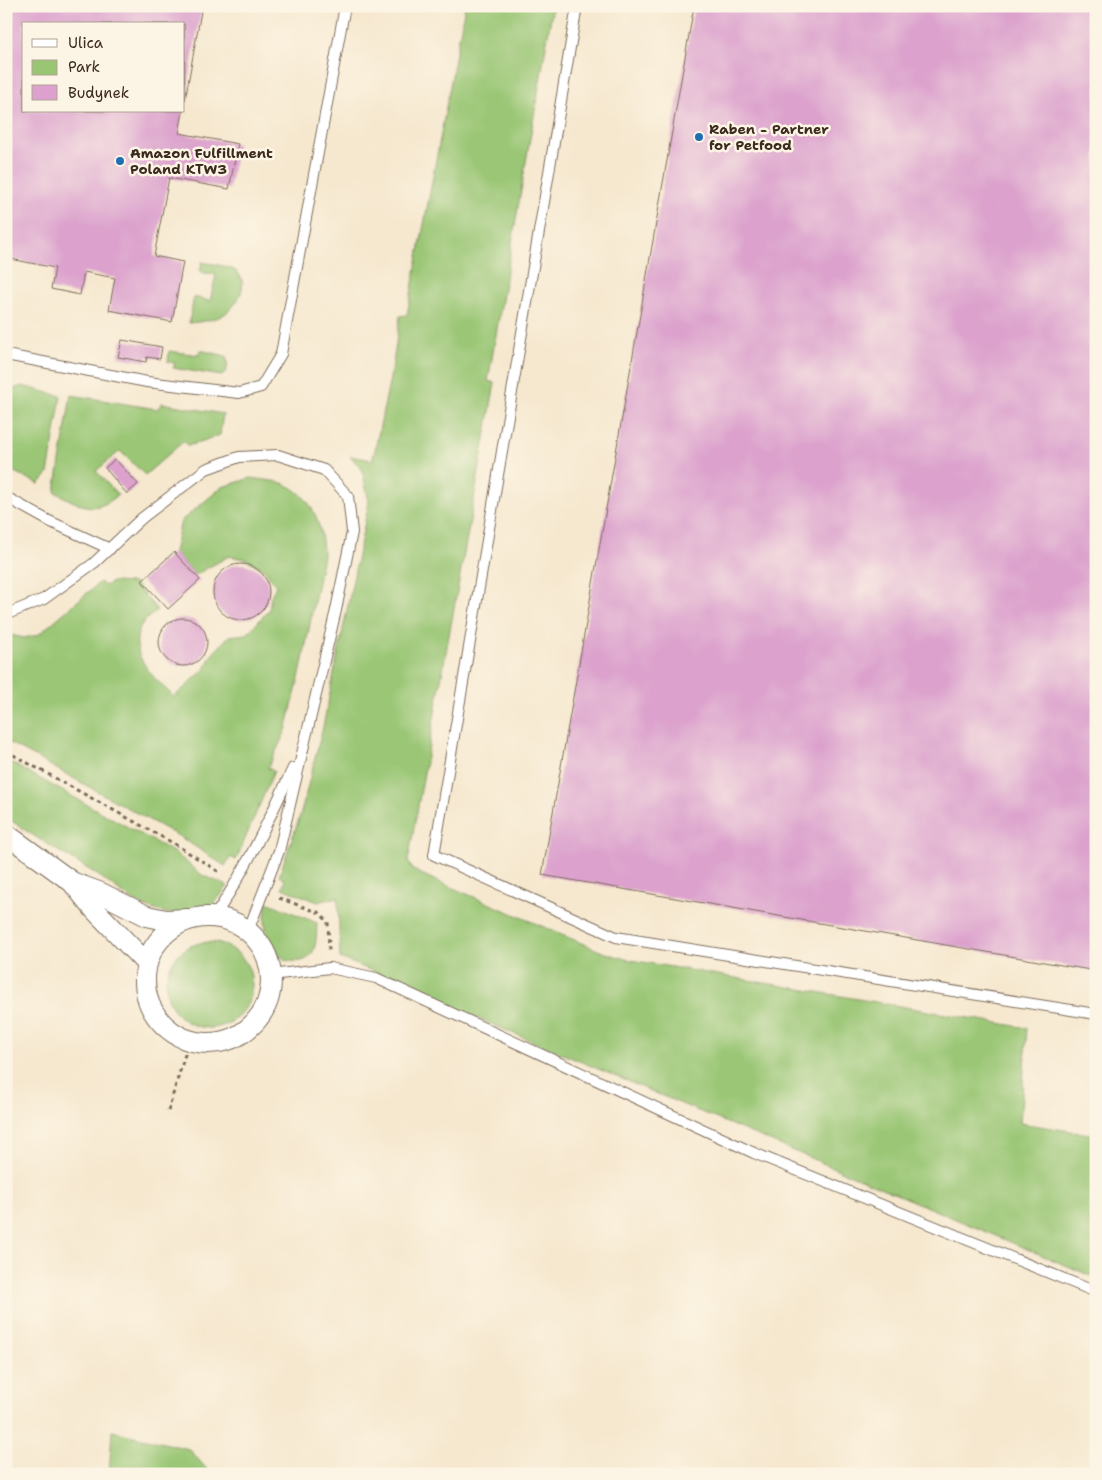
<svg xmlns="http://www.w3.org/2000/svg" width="1102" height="1480" font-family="'Shantell Sans',sans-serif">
<rect width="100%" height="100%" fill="#fcf5e5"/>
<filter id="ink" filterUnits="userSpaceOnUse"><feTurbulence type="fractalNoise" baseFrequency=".02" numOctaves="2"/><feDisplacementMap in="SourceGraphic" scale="10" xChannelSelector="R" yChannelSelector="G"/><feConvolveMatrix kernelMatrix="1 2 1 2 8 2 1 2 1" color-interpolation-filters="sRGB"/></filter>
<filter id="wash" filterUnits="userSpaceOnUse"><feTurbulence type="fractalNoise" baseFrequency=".0096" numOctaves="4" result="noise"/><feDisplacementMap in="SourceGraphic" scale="20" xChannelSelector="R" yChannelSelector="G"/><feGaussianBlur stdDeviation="1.12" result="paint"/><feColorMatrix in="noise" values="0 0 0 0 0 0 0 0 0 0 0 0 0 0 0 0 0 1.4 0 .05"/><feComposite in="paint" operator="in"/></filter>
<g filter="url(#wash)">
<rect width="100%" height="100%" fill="#f6e8cf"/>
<g fill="#9ac674" stroke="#6a7849">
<polygon points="465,6 553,6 488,381 495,383 408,861 413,870 432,879 600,951 625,959 1027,1028 1020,1123 1096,1135 1096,1278 396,984 370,970 340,958 338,897 318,902 282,888 285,880 279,876 301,813 323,727 369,502 362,469 350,456 372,460 375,450 393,364 400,316 407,315"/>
<path d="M202,262C211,264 224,265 232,269C255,280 235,311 219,317C209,321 199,322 189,323L194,297L210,301L216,275L200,272Z"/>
<path d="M200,350L226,356C228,364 229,370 222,376L173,368L175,363L168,362L169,351L199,355Z"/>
<polygon points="22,386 61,396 48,474 39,484 6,468 6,391"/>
<path d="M71,395L157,409L162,403L223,414L220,435L188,446L184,441L145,475L120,451L96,471L118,495C95,516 79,505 55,492Z"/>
<path d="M251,478C261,480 272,480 282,483C313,494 323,527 323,556L301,670L286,730L268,768L274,771L236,860L230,857L225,866L182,838L6,741V634L24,638L38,635L100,582L105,586L112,582L134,583L157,610C152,615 143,621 140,627C127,656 156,679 174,697L206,668L210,657L229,636L247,634L269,610L271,596L276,586L265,570L245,559L229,556L195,575L174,552L181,521L222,487Z"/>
<path d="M6,760L175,853L202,875L228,886C224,891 220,897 216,901C191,923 156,914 131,899C118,891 106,880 93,872C64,854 34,837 6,817Z"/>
<path d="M267,902L317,923C316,937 318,957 301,961C297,962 290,961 285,960C266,941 262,929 267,902Z"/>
<circle cx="209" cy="985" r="43"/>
<polygon points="112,1431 189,1449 211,1474 109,1474"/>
</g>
<g id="blocks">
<g fill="#dca2cd">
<polygon points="6,6 202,6 185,100 184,24 24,24 24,111 183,111 179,133 238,144 229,189 169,178 154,256 183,262 172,322 109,310 115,278 84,272 80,295 51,289 55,268 6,258"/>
<polygon points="694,6 1096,6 1096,971 542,875"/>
<polygon points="122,340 162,347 160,359 147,357 146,362 118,357"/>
<polygon points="115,459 138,484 127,494 105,468"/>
<polygon points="174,552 200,580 168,609 142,581"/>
<circle cx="241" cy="592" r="28"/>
<circle cx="183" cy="642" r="24"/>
</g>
</g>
</g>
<g filter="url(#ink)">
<use href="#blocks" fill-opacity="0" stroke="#7c6c5c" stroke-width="1"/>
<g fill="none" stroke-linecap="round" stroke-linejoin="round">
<defs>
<g id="service">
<polyline points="577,6 434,855 616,937 1096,1014"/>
<polyline points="6,355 147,382 239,393 261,387 281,354 345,6"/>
<polyline points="6,497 49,521 110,549"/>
<polyline points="6,610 12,612 44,599 94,563 142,518 206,469 239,457 278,455 324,470 348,496 352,532 336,610 279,851 248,931"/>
<path d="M214,917C246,870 269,819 293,768"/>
<polyline points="271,975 330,968 376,978 754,1153 1096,1292"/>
</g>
<g id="minor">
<polyline points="6,834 72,882 94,909 146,963"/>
<polyline points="74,883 101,893 147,916 166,920 187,919"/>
<circle cx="208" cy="980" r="63"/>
</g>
</defs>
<use href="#service" stroke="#7c6c5c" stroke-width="12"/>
<use href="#minor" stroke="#7c6c5c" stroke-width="22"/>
<g stroke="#7c6c5c" stroke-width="3" stroke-dasharray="4 4" stroke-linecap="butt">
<polyline points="6,751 173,843 221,873"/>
<polyline points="279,898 320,913 328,922 329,951"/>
<polyline points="168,1111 189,1041"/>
</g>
<use href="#service" stroke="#fff" stroke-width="10"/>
<use href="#minor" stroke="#fff" stroke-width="20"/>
</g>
</g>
<g fill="#1f6fb2" stroke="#fcf5e5" stroke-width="2">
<circle cx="699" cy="137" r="5"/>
<circle cx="120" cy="161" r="5"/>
</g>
<g text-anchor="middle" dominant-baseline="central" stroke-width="5" stroke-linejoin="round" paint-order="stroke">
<g font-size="14" font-weight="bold" fill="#3b2a1e" stroke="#fcf5e5" text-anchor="start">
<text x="709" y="129">Raben - Partner<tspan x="709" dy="16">for Petfood</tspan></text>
<text x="130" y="153">Amazon Fulfillment<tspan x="130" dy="16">Poland KTW3</tspan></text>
</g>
</g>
<rect width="1102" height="1480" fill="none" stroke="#fcf5e5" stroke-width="25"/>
<rect x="22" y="22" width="162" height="90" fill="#fcf5e5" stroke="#afa495"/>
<rect x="32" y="39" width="25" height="8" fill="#ffffff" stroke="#afa495"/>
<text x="68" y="48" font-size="15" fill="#3b2a1e">Ulica</text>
<rect x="32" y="60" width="25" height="15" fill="#9ac674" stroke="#afa495"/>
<text x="68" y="72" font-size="15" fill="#3b2a1e">Park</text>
<rect x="32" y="85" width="25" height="15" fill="#dca2cd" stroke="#afa495"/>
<text x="68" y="98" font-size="15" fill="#3b2a1e">Budynek</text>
</svg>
